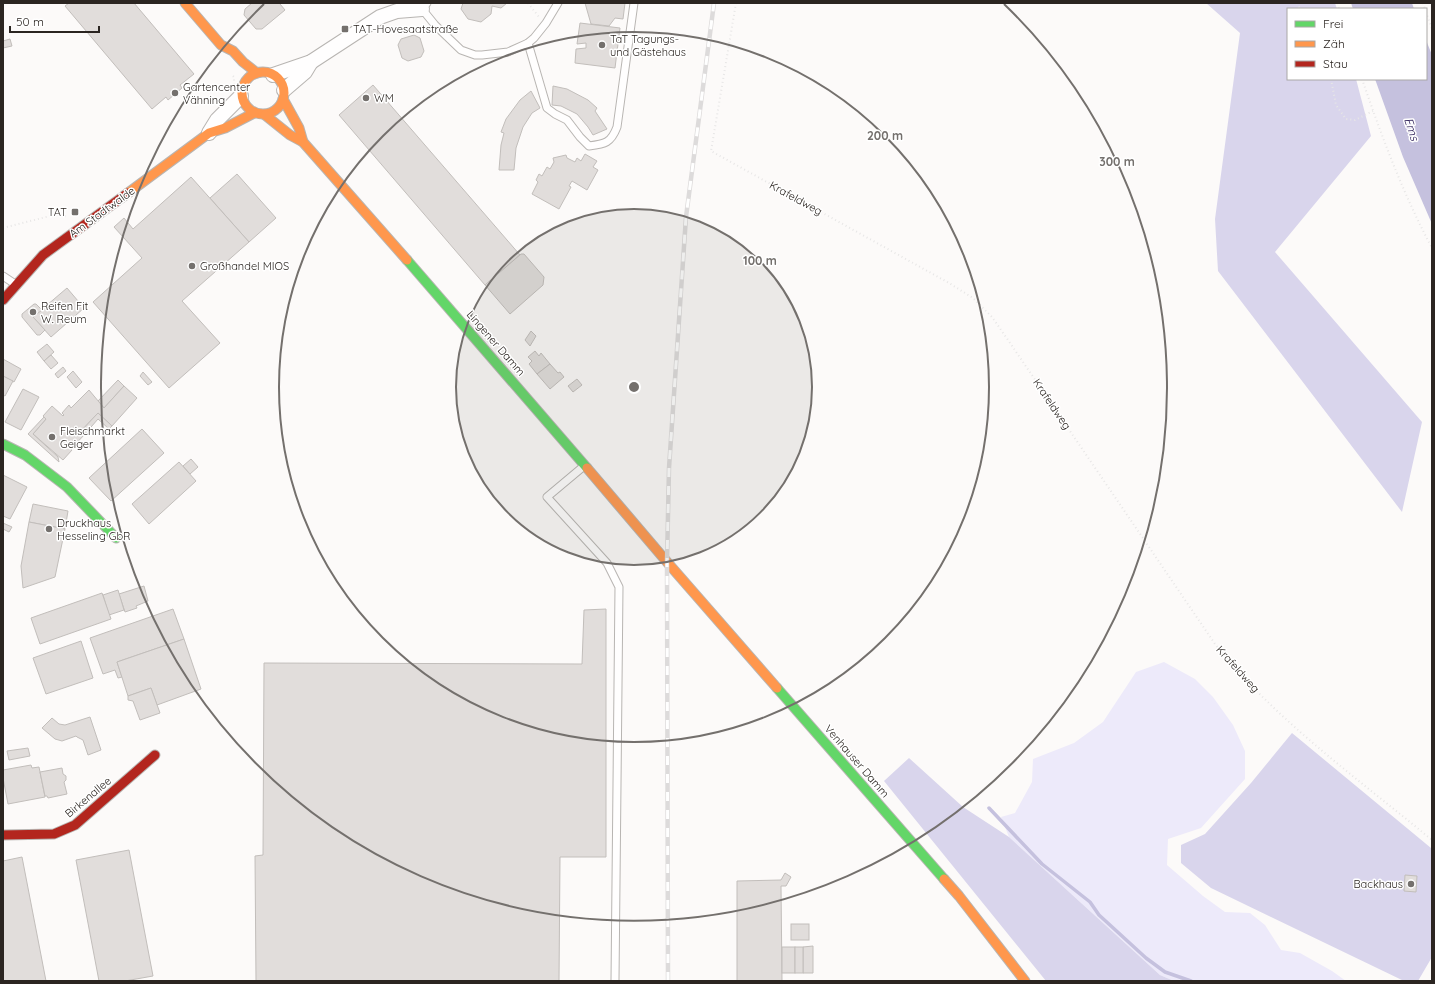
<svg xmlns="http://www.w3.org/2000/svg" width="1435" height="984" font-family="Quicksand,sans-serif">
<rect width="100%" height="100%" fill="#fcfaf9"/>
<polygon fill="#edeafa" points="1164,662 1195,679 1213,697 1233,725 1245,751 1245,779 1201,828 1168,839 1167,865 1203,896 1225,912 1250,913 1265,925 1281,950 1300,953 1332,971 1346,981 1174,981 1160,975 1009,837 1001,817 1015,813 1032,782 1033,759 1074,743 1103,722 1136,672"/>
<g fill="#d9d5ec">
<polygon points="1206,3 1335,3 1337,9 1288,9 1288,79 1356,79 1371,136 1275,252 1422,422 1402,512 1218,271 1215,219 1240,33"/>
<polygon points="1292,733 1431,848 1432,957 1418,981 1404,981 1211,888 1181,863 1181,845 1205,834 1251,783"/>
<polygon points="909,758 963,807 1009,837 1160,975 1174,981 1046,981 884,781"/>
</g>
<g fill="#c5c1de">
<polygon points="1351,3 1412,3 1414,9 1353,9"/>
<polygon points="1426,40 1432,55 1432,224 1403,157 1375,79 1426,79"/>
</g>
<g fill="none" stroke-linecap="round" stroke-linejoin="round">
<polyline stroke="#c5c1de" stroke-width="3.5" points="989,808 1042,864 1090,902 1099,915 1146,958 1165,972 1191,981"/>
</g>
<g fill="#e1dddb" stroke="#c2bebb">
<polygon points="69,3 134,3 194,74 180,85 182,88 168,100 166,97 152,109 65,6"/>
<polygon points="252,3 281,3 280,4 285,10 262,29 256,29 244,15 245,9"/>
<polygon points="463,3 507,3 501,8 492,6 491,14 481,22 468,19 461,9"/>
<polygon points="585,3 625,3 623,19 615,18 609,26 591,24"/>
<polygon points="580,23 620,28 615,68 575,63 576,49 586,48 586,43 577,44"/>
<polygon points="414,35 420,38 424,51 421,57 408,61 402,58 398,45 401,39"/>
<polygon points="10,39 12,46 3,48 3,41"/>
<polygon points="373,85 520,255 485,285 339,115"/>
<polygon points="553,86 567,89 588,100 597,108 595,111 607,129 593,135 588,127 577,114 561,106 552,105"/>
<polygon points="531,91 540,108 532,113 523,127 516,148 514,170 499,170 501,145 504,133 501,132 506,119 520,100"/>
<polygon points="585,154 597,161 593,167 598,170 587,190 572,181 569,186 571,187 559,209 532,194 538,182 536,180 539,174 542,176 547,167 550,169 554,162 553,158 566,155 567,158 575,162 577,158 581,161"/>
<polygon points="237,174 276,218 249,242 210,198"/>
<polygon points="191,177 249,242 182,301 220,343 169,388 93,302 142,258 114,227 124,218 133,229"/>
<polygon points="521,254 524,254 544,277 543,285 510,314 485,285"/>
<polygon points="67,288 84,308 51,337 33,317"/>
<polygon points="34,304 36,304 42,310 33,317 45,330 40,335 37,335 22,317 22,314"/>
<polygon points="531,331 536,336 530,346 525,340"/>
<polygon points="47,344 54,352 44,361 37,352"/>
<polygon points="535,351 539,356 541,353 550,364 537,374 529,364 532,361 528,357"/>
<polygon points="51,355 58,363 51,369 44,361"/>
<polygon points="3,359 21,369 14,382 3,376"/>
<polygon points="550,364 558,373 560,372 564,377 550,389 537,374"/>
<polygon points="63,367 66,371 58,378 55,374"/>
<polygon points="73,371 82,382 76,388 67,377"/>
<polygon points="143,372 152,382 148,385 140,376"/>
<polygon points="3,376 13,381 5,396 3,395"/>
<polygon points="577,379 582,385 573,392 568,386"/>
<polygon points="118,380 124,386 104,408 98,401"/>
<polygon points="124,386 137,398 112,426 98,413 81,431 85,434 71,449 72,450 63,460 33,434 46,419 43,416 52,406 63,416 64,415 62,413 69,405 71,408 89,390 104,408"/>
<polygon points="23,389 39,397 21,430 5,422"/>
<polygon points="98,413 112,426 109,429 98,419 85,434 81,431"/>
<polygon points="44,417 46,419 33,434 58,457 59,462 28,434"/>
<polygon points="142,429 164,453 111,501 89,478"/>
<polygon points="191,459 198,467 190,474 183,466"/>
<polygon points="179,462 196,481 149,524 132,504"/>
<polygon points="3,475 27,487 10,519 3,516"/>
<polygon points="33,504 68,511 65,529 29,522"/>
<polygon points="29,522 65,529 55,577 23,588 21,566"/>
<polygon points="3,523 12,527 9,532 3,529"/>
<polygon points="144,586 148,601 136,606 137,608 125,612 119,594"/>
<polygon points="118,590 124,610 109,615 103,595"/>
<polygon points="102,593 111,619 40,644 31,618"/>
<polygon points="173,609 184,639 117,662 122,677 118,678 115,670 103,674 90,638"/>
<polygon points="606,609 606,857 560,857 559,981 256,981 255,856 263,855 264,663 582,664 584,610"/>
<polygon points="184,639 201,689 157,705 151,688 128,696 117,662"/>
<polygon points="81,641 93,678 46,694 33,658"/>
<polygon points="151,688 160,713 140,720 133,701 128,700 128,696"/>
<polygon points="90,717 101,750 88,755 83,740 77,737 76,736 62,741 55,739 42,728 52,718 59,724 65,725"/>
<polygon points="28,748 30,756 9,760 7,751"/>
<polygon points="31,765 32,768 39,767 45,797 8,804 3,778 3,770"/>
<polygon points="62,768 63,774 66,776 66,780 64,782 67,794 48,798 47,796 45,796 40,772"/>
<polygon points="129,850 153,976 125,981 99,981 76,860"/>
<polygon points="22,857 46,981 3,981 3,861"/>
<polygon points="785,873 791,877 786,886 781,886 782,981 737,981 737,881 781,880"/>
<polygon points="1405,875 1417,876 1416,892 1404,891"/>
<rect x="791" y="924" width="18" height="16"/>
<polygon points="813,946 813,973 803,973 803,947"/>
<rect x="782" y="947" width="13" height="26"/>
<rect x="795" y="947" width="8" height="26"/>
</g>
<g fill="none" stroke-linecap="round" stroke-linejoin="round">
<defs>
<g id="lane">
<polyline points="427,3 422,9 435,25 461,50 475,55 482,55 508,52 528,43 534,38 546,23 558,3"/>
<path d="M528,43L547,108L555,114L567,120L580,137L589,146C605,144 611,143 617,127L634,3"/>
<polyline points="3,276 15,284"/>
<polyline points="584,466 547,497 607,563 619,587 615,981"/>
</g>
<g id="street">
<polyline points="273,75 311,62 380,17 397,11 422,9"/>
<polyline points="284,90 305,72 311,62"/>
<polyline points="209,133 217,120 241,96"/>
</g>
<g id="fast">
<polyline points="407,260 587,468"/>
<polyline points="3,444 25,455 67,487 116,538"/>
<polyline points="777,688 944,879"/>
</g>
<g id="slow">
<polyline points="185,3 221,45 233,51 243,62 257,73"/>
<circle cx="263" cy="93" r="21"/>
<polyline points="283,99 299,128 303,142"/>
<polyline points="265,115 290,135 303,142 407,260"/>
<polyline points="128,193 209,133 225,128 254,113"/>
<polyline points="587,468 667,562 777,688"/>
<polyline points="944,879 959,896 1025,981"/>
</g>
<g id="jam">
<polyline points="3,300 43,255 128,193"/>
<polyline points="3,835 54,834 75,825 155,755"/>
</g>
</defs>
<use href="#lane" stroke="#b8b5b2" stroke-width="9"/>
<use href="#street" stroke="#b8b5b2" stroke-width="16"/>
<use href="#fast" stroke="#b8b5b2" stroke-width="11"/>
<use href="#slow" stroke="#b8b5b2" stroke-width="11"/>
<use href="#jam" stroke="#b8b5b2" stroke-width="11"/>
<g stroke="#e7e6e6" stroke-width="2" stroke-dasharray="1 3" stroke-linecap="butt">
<polyline points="528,3 539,17"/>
<path d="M736,3L711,151L949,283L973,298L992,317L1008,340L1215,644C1225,656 1235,669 1247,681C1303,740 1369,788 1432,840"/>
<polyline points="1297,3 1300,9"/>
<polyline points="1338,3 1339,9"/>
<polyline points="1423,3 1425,9"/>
<polyline points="1426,12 1432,29"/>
<polyline points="233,76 234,77 234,85"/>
<polyline points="1331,79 1336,105 1346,119 1355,120 1373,111"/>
<path d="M1362,79C1382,137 1403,194 1432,248"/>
<polyline points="3,228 54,215 59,214 68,217"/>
</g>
<use href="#lane" stroke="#fffefe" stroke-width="7"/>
<use href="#street" stroke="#fffefe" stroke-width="14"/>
<use href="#fast" stroke="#63d668" stroke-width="9"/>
<use href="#slow" stroke="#ff974d" stroke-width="9"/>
<use href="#jam" stroke="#b3261e" stroke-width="9"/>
<defs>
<polyline id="rail" points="668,981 667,562 669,468 686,217 714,3"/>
</defs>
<use href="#rail" stroke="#dddbdb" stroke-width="4.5"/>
<use href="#rail" stroke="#fff" stroke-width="3" stroke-dasharray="9" stroke-linecap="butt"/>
</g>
<circle cx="634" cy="387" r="178" fill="#74706d" fill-opacity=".12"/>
<g fill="none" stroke="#74706d" stroke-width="2">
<circle cx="634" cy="387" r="178"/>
<circle cx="634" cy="387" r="355"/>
<path d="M1004 4A533 533 0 1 1 264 4"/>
</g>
<g fill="#74706d" stroke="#fff" stroke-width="1.5">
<rect x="341" y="25" width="8" height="8" rx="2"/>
<circle cx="602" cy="45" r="4"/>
<circle cx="175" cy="93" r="4"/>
<circle cx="366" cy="98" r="4"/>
<rect x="71" y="208" width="8" height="8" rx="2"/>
<circle cx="192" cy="266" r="4"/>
<circle cx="33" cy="312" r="4"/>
<circle cx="52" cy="437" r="4"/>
<circle cx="49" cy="529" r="4"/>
<circle cx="1411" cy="884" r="4"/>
</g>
<g text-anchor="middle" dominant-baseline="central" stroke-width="3" stroke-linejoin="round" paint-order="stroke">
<g font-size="11" fill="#2b2521" stroke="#fff" text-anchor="start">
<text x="353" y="29">TAT-Hovesaatstraße</text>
<text x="610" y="39">TaT Tagungs-<tspan x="610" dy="13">und Gästehaus</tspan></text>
<text x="183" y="87">Gartencenter<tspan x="183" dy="13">Vähning</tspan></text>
<text x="374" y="98">WM</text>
<text x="67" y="212" text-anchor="end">TAT</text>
<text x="200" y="266">Großhandel MIOS</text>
<text x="41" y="306">Reifen Fit<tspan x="41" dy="13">W. Reum</tspan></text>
<text x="60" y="431">Fleischmarkt<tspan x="60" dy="13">Geiger</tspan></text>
<text x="57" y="523">Druckhaus<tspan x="57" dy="13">Hesseling GbR</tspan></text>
<text x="1403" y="884" text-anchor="end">Backhaus</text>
</g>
<g font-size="11" fill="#2b2521" stroke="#fff">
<text transform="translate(796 198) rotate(29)">Krafeldweg</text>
<text transform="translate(102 212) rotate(-36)">Am Stadtwalde</text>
<text transform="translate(496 343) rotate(49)">Lingener Damm</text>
<text transform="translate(1052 404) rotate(56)">Krafeldweg</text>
<text transform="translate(1238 669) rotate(48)">Krafeldweg</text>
<text transform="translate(857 761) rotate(49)">Venhauser Damm</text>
<text transform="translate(88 797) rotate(-40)">Birkenallee</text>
</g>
<g font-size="12" font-style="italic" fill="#35285e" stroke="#fff">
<text transform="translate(1412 129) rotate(72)">Ems</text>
</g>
</g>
<circle cx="634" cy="387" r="6" fill="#74706d" stroke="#fff" stroke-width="2"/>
<g font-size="12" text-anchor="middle" font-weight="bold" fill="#74706d" stroke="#fff" stroke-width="3" stroke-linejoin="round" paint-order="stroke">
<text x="885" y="140">200 m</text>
<text x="1117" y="166">300 m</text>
<text x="760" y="265">100 m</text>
</g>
<rect width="1435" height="984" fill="none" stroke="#2b2521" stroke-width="8"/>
<rect x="1287" y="8" width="140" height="72" fill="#ffffff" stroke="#aaa8a6"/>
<rect x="1295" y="21" width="20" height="6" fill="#63d668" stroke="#aaa8a6"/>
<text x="1323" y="28" font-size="12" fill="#2b2521">Frei</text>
<rect x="1295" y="41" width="20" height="6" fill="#ff974d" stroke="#aaa8a6"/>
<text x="1323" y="48" font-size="12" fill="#2b2521">Zäh</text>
<rect x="1295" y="61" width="20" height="6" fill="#b3261e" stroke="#aaa8a6"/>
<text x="1323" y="68" font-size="12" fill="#2b2521">Stau</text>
<path d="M10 26v6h89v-6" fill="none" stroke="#2b2521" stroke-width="2"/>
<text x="16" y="26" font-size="12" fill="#2b2521" stroke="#ffffff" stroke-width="3" paint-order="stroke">50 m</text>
</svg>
